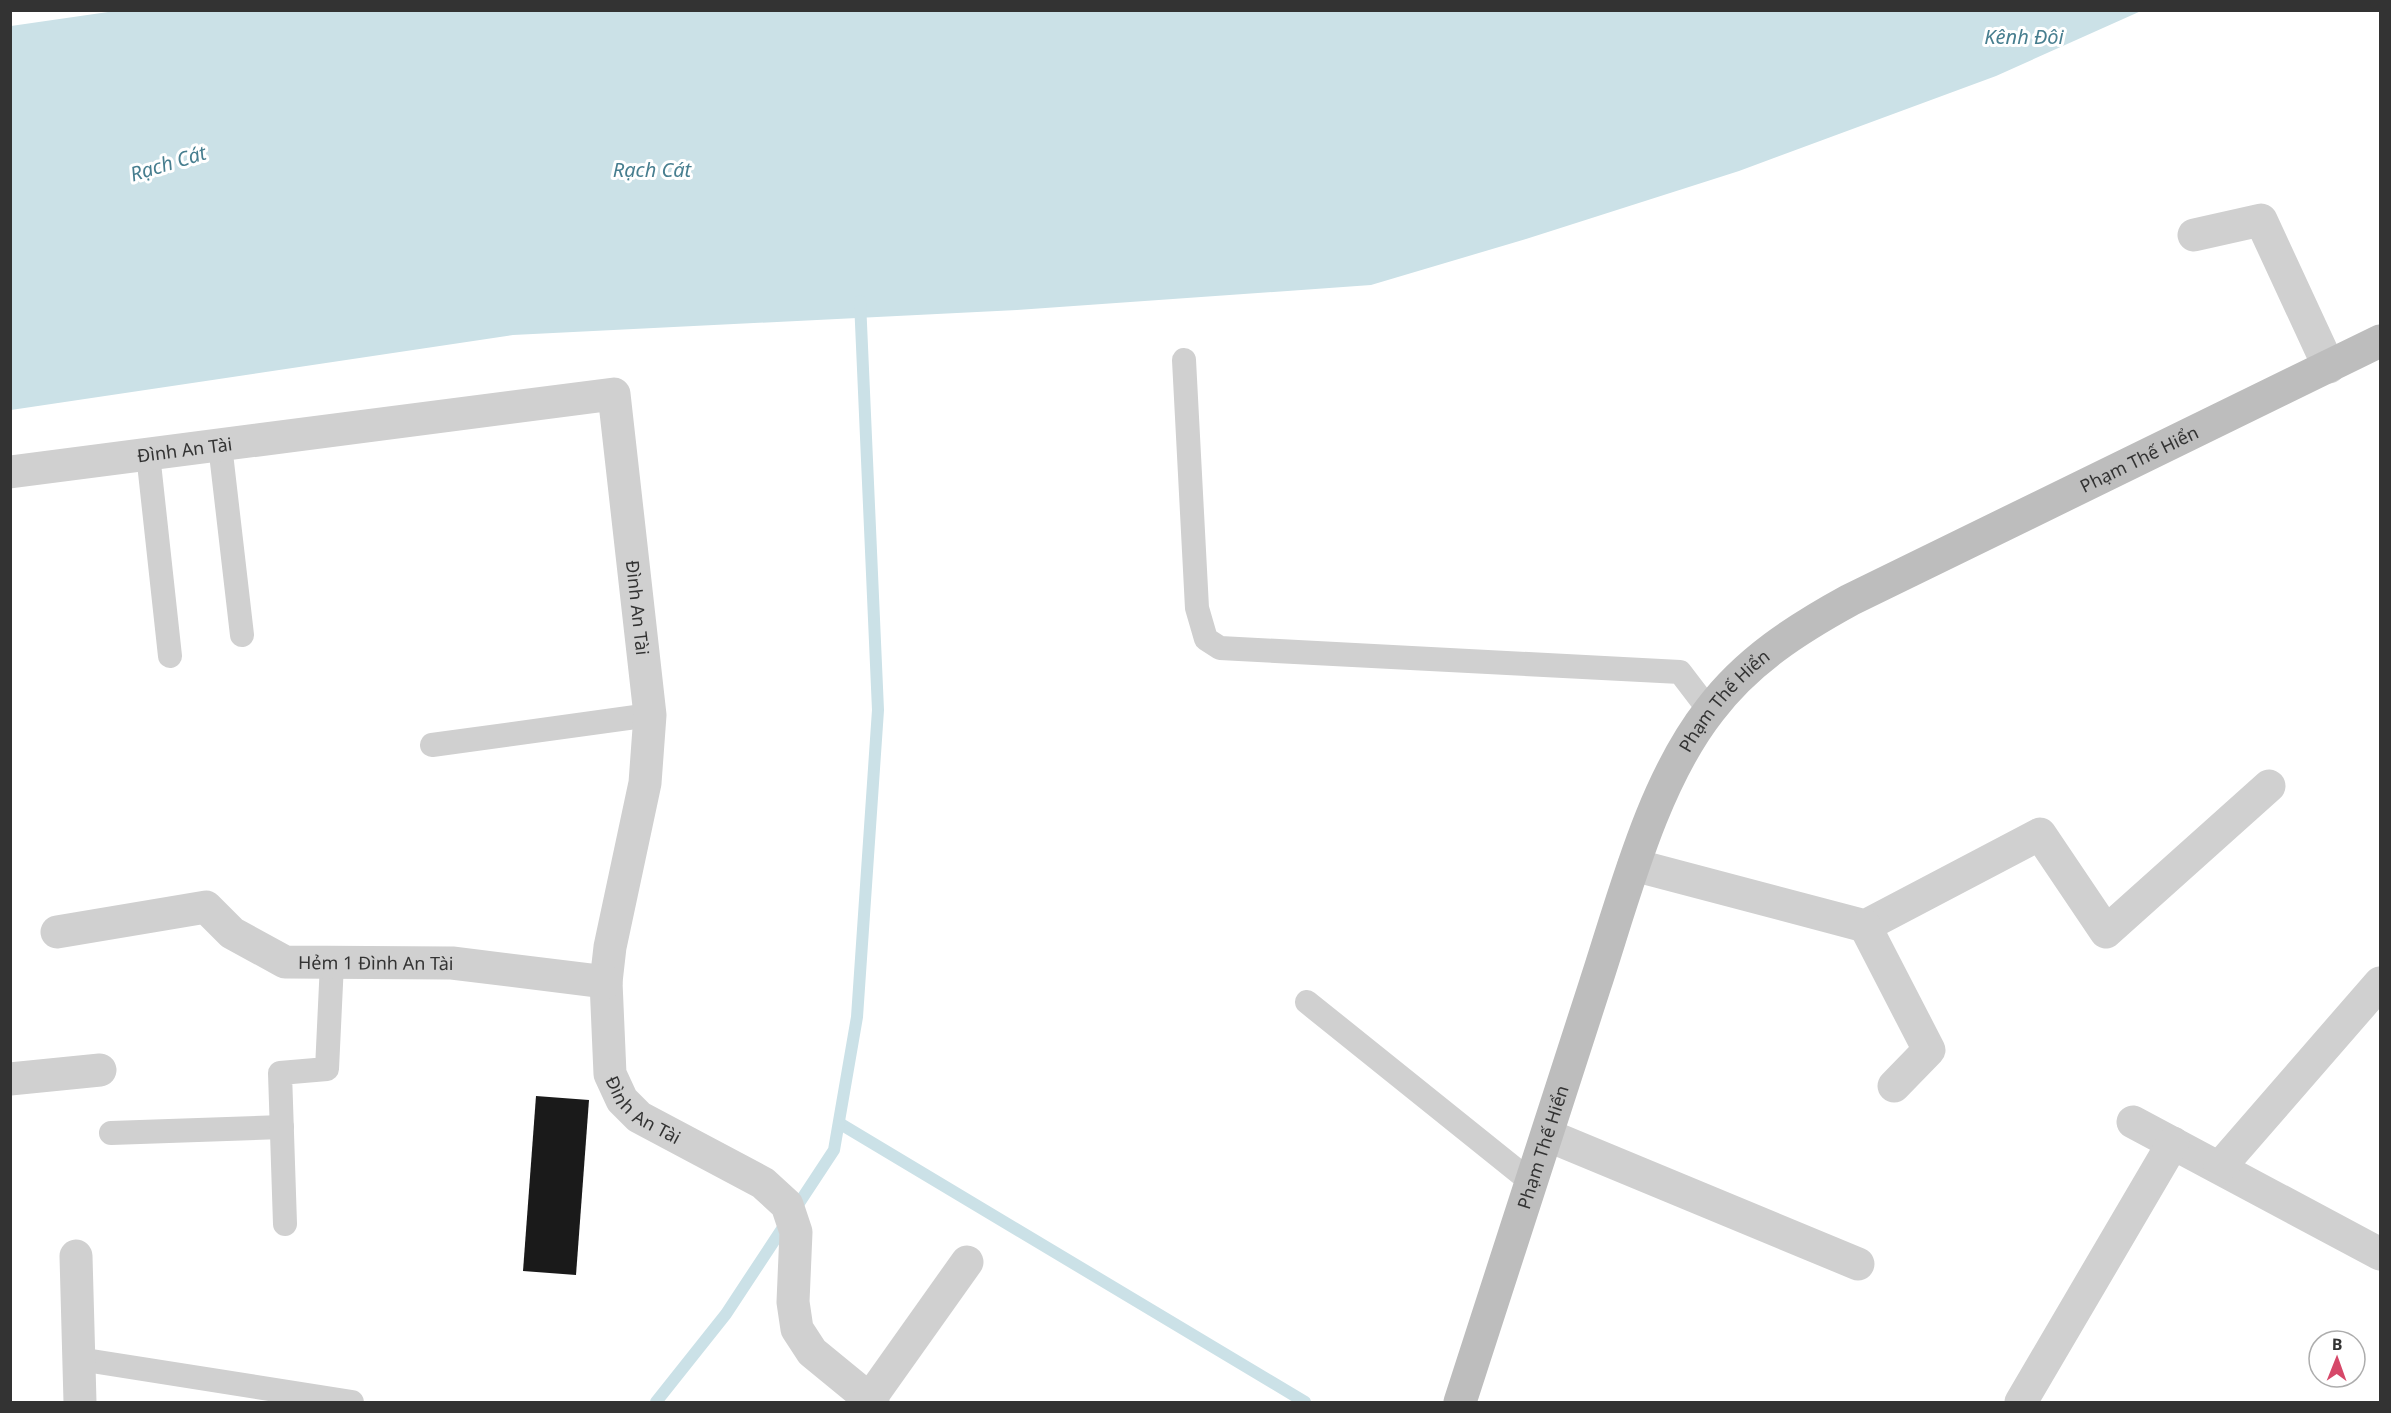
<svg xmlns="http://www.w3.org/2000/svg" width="2391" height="1413" font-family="'Noto Sans',sans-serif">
<rect width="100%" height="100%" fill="#fff"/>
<polygon fill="#cbe1e7" points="115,11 115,10 2141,11 1996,76 1739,171 1526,239 1371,285 1017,310 513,335 11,410 11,26"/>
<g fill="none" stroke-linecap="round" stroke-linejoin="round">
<g stroke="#cbe1e7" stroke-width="12">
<polyline points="839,1123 1305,1402"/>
<polyline points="656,1402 726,1314 834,1150 857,1017 878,710 860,301"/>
</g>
</g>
<polygon fill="#1a1a1a" points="536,1096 589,1100 576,1275 523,1271"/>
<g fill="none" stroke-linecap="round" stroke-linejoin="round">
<g stroke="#d0d0d0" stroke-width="24">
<polyline points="1184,360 1197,608 1206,639 1220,648 1680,672 1709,710"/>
<polyline points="220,445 242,635"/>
<polyline points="148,454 170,656"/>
<polyline points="432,745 650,715"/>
<polyline points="1307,1002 1531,1182"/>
<polyline points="111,1133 282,1127"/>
<polyline points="285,1224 280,1073 327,1069 332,963"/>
<polyline points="79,1359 352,1402"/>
</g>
<g stroke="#d0d0d0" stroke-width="33">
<polyline points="2194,235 2261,220 2329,367"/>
<path id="s1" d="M10,472L614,394L650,715L645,783L610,947L606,982L610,1074L622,1100L639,1117L763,1183L787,1205L796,1232L793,1302L797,1329L812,1352L873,1402"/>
<polyline points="1634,865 1865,926 2040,834 2106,932 2269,786"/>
<polyline points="1865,926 1929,1050 1894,1086"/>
<path id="s2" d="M57,932L206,907L232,933L285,962L452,963L606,982"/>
<polyline points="10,1079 100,1070"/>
<polyline points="2133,1122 2380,1254"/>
<polyline points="1547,1135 1858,1264"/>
<polyline points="2220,1167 2380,983"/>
<polyline points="76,1256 80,1402"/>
<polyline points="869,1400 967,1262"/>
<polyline points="2021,1402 2173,1143"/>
</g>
<path stroke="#bdbdbd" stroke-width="33" id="s3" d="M1460,1402C1505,1263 1550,1124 1595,985C1624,897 1652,784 1710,710C1747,661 1797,629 1850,600L2380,341"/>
</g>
<g text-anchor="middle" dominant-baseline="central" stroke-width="6" stroke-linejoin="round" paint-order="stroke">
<g font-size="18" fill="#333" stroke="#fff">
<text stroke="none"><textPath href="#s1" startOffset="176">Đình An Tài</textPath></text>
<text stroke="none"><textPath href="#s3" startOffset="1239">Phạm Thế Hiển</textPath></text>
<text stroke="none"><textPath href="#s1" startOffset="824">Đình An Tài</textPath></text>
<text stroke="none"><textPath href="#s3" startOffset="754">Phạm Thế Hiển</textPath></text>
<text stroke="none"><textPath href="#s2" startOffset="339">Hẻm 1 Đình An Tài</textPath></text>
<text stroke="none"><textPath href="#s1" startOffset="1346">Đình An Tài</textPath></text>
<text stroke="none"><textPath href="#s3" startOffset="268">Phạm Thế Hiển</textPath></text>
</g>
<g font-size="20" font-style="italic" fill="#477e8f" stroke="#fff">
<text x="2024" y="36">Kênh Đôi</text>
<text transform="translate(168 163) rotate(-17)">Rạch Cát</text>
<text x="652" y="169">Rạch Cát</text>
</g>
</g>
<rect width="2391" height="1413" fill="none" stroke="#333333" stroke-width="24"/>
<g transform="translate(2337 1359) rotate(1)"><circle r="28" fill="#ffffff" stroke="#adadad" stroke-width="1.5"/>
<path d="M0-4.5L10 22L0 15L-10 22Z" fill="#d64869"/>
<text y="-9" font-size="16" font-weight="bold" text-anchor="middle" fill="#333333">B</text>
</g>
</svg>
